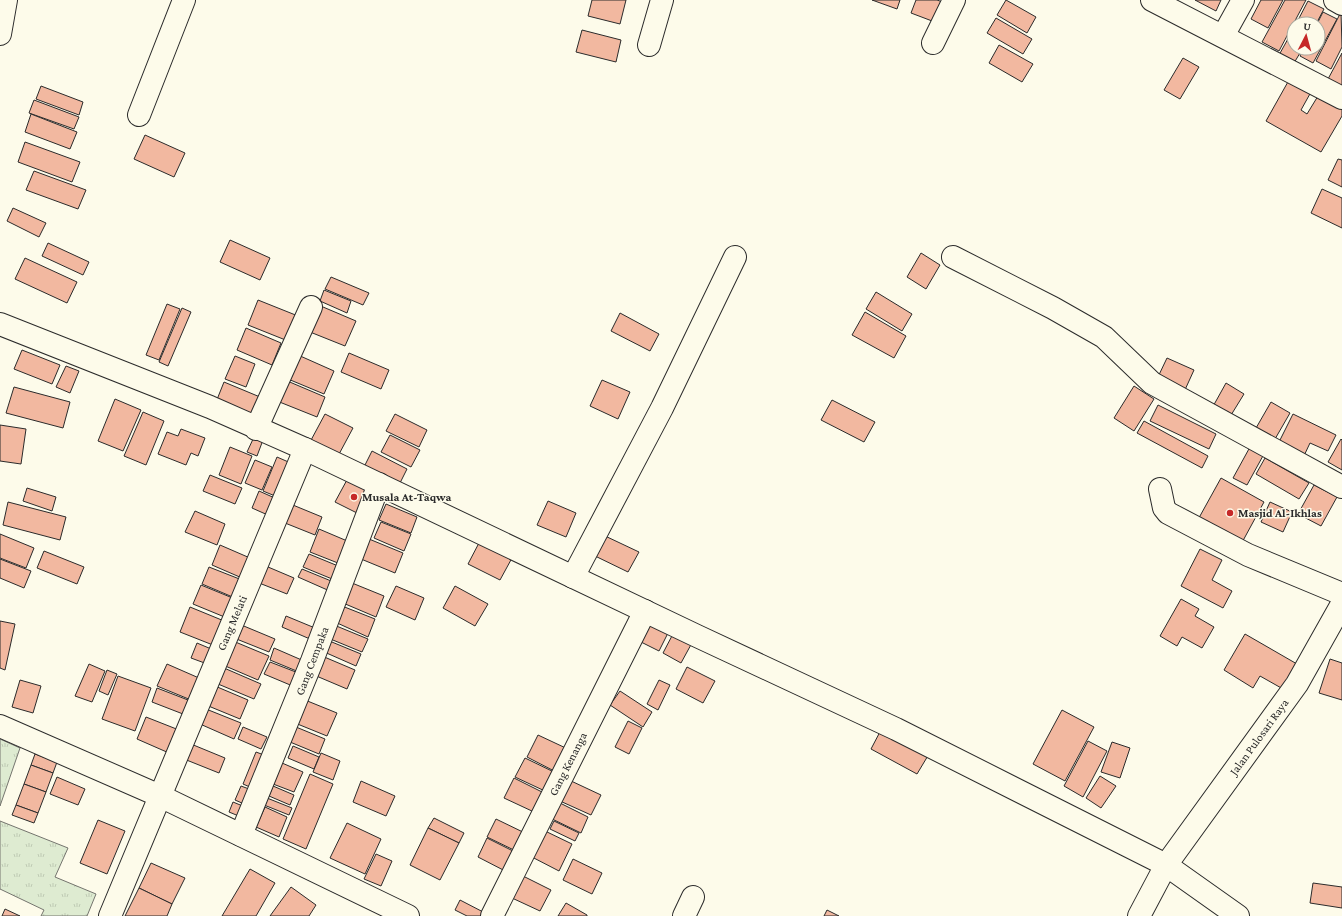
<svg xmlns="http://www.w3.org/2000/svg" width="1342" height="916" font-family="'Crimson Pro',serif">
<defs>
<pattern id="grass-tufts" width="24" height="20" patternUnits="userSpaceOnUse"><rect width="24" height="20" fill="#deebd1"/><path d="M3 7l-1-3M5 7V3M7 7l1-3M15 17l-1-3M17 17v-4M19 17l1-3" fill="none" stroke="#bfcab4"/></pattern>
</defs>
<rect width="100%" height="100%" fill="#fdfbea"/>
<g fill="url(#grass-tufts)" stroke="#74746e">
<polygon points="0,739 20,748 0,806"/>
<polygon points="0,821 68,848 55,877 96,894 87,916 41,916 44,910 0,889"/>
</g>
<g fill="#f2b8a0" stroke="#2b2b2b">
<polygon points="592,0 626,0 620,24 588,16"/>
<polygon points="872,0 900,0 897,9"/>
<polygon points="916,0 937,0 948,4 940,24 911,13"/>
<polygon points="1006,0 1036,17 1027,33 997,15"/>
<polygon points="1195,0 1221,0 1216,11"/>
<polygon points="1261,0 1283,0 1268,28 1251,19"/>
<polygon points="1285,0 1306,0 1279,51 1262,42"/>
<polygon points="1308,1 1324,9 1316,24 1296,24"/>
<polygon points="1323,12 1337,19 1313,63 1300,56 1304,48 1318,48 1317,24"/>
<polygon points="1341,12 1342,47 1331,69 1316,61"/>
<polygon points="996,18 1032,39 1023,54 987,33"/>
<polygon points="1294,28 1294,48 1303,48 1294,63 1279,55"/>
<polygon points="582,30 621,40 616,62 576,52"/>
<polygon points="999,45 1033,64 1022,82 989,63"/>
<polygon points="1342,53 1342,87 1328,79"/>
<polygon points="1183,58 1199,67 1180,99 1164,90"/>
<polygon points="1289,80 1311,92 1301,110 1307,114 1318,96 1342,109 1342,116 1321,152 1266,121"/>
<polygon points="41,86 83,102 79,115 36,99"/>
<polygon points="34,100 79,117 74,129 29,113"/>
<polygon points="31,114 77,132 70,149 25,132"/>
<polygon points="145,135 185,153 174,177 134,159"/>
<polygon points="25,142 80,162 72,182 18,162"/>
<polygon points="1338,159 1342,160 1342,187 1328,180"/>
<polygon points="34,171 86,190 78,209 26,190"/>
<polygon points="1322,189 1342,198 1342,228 1311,213"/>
<polygon points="13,208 46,223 39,237 7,221"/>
<polygon points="230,240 270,258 260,280 220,262"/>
<polygon points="48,243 89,262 83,275 42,256"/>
<polygon points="921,253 940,265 926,289 907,277"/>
<polygon points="25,258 77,282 67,303 15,279"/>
<polygon points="331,277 369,293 363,305 325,289"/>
<polygon points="324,290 351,301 347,313 320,301"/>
<polygon points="876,292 912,314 902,331 866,309"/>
<polygon points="258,300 298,316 288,341 248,325"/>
<polygon points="167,304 180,309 159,360 146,355"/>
<polygon points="316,304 356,321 345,346 305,330"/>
<polygon points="182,308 191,312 168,366 159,362"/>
<polygon points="865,312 906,336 894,358 852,335"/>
<polygon points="620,313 659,334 650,351 611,331"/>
<polygon points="246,328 281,343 272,365 237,350"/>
<polygon points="22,350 60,365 52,384 14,369"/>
<polygon points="349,353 389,370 381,389 341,372"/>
<polygon points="298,355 334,371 324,394 288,379"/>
<polygon points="235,356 255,364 246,387 225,379"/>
<polygon points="1167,358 1194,370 1184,392 1157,379"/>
<polygon points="66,366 79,371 70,393 56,387"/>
<polygon points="285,380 325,397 317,417 277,401"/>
<polygon points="602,380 630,392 618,419 590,406"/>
<polygon points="224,382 260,397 252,417 216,402"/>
<polygon points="1226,383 1244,394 1228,420 1211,410"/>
<polygon points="1134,386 1154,399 1134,431 1114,418"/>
<polygon points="14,387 70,402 63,428 6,413"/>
<polygon points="115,399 141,410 123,451 98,441"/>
<polygon points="832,400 875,422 864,442 821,420"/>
<polygon points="1271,402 1290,413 1271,446 1252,435"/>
<polygon points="1158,405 1216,434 1209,449 1150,421"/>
<polygon points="143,412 164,421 146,465 124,456"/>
<polygon points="325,414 353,428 338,456 310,442"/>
<polygon points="395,414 427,430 419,447 386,431"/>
<polygon points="1293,414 1336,435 1328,451 1310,443 1302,460 1276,448"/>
<polygon points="1144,421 1208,456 1202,468 1137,433"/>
<polygon points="0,425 26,429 21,464 0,461"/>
<polygon points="181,429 205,438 198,456 191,453 186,465 158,454 167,432 178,436"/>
<polygon points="390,435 420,450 411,467 381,452"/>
<polygon points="254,437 263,440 257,456 247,452"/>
<polygon points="1341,439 1342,440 1342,470 1328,462"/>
<polygon points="230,447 252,456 241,484 219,475"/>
<polygon points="1250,447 1264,454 1247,485 1233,478"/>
<polygon points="372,451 407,469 398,487 363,469"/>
<polygon points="277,457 293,464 280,498 263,491"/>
<polygon points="1265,458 1309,483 1299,499 1256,474"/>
<polygon points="255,460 272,467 262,490 245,483"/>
<polygon points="210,475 242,488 235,504 203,491"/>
<polygon points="348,478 373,491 361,515 335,502"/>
<polygon points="1221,478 1264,502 1239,548 1195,525"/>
<polygon points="1314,485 1337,497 1321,526 1298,514"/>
<polygon points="27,488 56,497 52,511 23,501"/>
<polygon points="259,491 277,499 270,516 252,508"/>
<polygon points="548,501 576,513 566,537 537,525"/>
<polygon points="8,502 66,517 60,540 3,525"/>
<polygon points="1270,502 1292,512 1283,532 1261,522"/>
<polygon points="288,503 322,517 315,535 280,521"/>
<polygon points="386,504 417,517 411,533 379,520"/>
<polygon points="195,511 225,524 217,545 185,532"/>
<polygon points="381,522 411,534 404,551 374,538"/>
<polygon points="319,529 352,543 343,565 310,552"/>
<polygon points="0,534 34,548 26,568 0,558"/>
<polygon points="603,535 639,552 628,572 593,555"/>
<polygon points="369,539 403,553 395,573 361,559"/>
<polygon points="480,541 512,558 500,580 468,564"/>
<polygon points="220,545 250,558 242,578 212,565"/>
<polygon points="1200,549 1222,560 1212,580 1232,591 1223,608 1181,586"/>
<polygon points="44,551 84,567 77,584 37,568"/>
<polygon points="309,554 343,568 337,581 303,567"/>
<polygon points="0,559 31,571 24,588 0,578"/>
<polygon points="261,564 294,578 287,594 254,581"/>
<polygon points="209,567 242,580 235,598 202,584"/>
<polygon points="302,569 336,583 332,592 298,577"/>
<polygon points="352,583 384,596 376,617 343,603"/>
<polygon points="201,585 235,599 227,618 193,604"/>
<polygon points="396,586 424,598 415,620 386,607"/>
<polygon points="455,586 488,604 475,626 443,608"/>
<polygon points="1181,599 1199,609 1195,616 1214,627 1202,648 1182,637 1177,646 1160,636"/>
<polygon points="342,606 375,619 368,637 335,622"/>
<polygon points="190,607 229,623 218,647 180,632"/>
<polygon points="286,616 315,628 310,639 282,627"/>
<polygon points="652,620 670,629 659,651 641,642"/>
<polygon points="0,621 15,624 5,670 0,668"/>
<polygon points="239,624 275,639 269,652 234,638"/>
<polygon points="334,625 368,639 362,652 328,638"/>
<polygon points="674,632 693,641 681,663 663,653"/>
<polygon points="1245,634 1297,664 1283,689 1260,676 1253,688 1224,670"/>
<polygon points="327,640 361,654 356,666 322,651"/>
<polygon points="233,641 269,656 258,680 223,665"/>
<polygon points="197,643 216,651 210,665 191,658"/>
<polygon points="274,648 304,661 299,672 270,660"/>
<polygon points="322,656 355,670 347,689 314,675"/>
<polygon points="1330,659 1342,663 1342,700 1319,693"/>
<polygon points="270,662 301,674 295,687 264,674"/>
<polygon points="89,664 105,671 92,702 75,696"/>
<polygon points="167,664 199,678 191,700 157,686"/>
<polygon points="687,667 715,681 703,703 676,689"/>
<polygon points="224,668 261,684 254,699 218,684"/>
<polygon points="107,670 117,674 108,695 99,691"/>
<polygon points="118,676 151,688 135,731 102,719"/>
<polygon points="20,680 41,686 33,713 12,707"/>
<polygon points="659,680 670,685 658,710 647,704"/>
<polygon points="215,686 248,700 240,719 206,705"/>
<polygon points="157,688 188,700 183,714 152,702"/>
<polygon points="620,691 652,712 643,727 610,705"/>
<polygon points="305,700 337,713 327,736 295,723"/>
<polygon points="206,709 241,723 234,739 200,724"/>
<polygon points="1062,710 1094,727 1065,781 1033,764"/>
<polygon points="146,717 179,730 169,753 137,739"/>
<polygon points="628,721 642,728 629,754 615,747"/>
<polygon points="243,727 267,737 261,749 238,739"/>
<polygon points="296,727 325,739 319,754 290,742"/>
<polygon points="882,728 929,754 917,774 871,749"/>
<polygon points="538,735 570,750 558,773 527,757"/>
<polygon points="1088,741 1107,751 1083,797 1064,786"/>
<polygon points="1112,742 1130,748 1120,778 1101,772"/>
<polygon points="191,744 225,758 219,773 184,759"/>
<polygon points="293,746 319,757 314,769 288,758"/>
<polygon points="256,752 272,758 259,791 243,784"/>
<polygon points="321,753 340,761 333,780 313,772"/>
<polygon points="35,754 57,762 53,773 31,765"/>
<polygon points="525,758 556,773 547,792 515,777"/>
<polygon points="282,763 303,772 294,792 273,784"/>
<polygon points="31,765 53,773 46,792 24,784"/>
<polygon points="310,774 333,784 306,849 283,839"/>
<polygon points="1100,776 1116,786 1101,808 1086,798"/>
<polygon points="57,777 85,789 78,805 50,794"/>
<polygon points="514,778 544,793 534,812 504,798"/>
<polygon points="569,780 601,795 591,815 560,801"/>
<polygon points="361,781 395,796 386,816 353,802"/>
<polygon points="24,784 46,792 38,813 16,805"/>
<polygon points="241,786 257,792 251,807 235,800"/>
<polygon points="273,786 294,795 290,805 269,796"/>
<polygon points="267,798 292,808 289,815 264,805"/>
<polygon points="556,801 588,817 581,833 548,817"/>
<polygon points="233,802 250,809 246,819 229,812"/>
<polygon points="16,805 38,813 34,823 12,815"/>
<polygon points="265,807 287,817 279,837 256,827"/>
<polygon points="434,818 464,833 459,843 428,828"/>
<polygon points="496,819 529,835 520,853 487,837"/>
<polygon points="98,820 125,831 107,874 80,863"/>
<polygon points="554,821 579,833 575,841 550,829"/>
<polygon points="347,823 381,839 365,874 330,858"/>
<polygon points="428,828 459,843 440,880 410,865"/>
<polygon points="543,830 572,844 559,871 530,856"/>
<polygon points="487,838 519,854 509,873 478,857"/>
<polygon points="376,854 392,861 381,886 364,879"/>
<polygon points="573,859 602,873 592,894 563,880"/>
<polygon points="151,863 185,878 172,904 139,888"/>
<polygon points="250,869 275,883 256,916 222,916"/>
<polygon points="523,876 551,890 540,911 512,898"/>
<polygon points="1313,883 1342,887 1342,908 1310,903"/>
<polygon points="291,887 316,905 309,916 270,916"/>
<polygon points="139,888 172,904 167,916 125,916"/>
<polygon points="460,900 487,914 486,916 467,916 455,910"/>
<polygon points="566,903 587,915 587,916 558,916"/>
<polygon points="5,909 20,916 2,916"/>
<polygon points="827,910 839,916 824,916"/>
</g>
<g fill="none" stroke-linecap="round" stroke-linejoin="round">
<defs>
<g id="minor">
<polyline points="1152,0 1342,98"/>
<polyline points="1335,0 1342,4"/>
<polyline points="0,34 6,0"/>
<polyline points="1223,36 1243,0"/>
<polyline points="933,43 954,0"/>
<polyline points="649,45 662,0"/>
<polyline points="139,115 184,0"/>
<polyline points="953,257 1053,308 1104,337 1152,383 1342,487"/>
<polyline points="0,324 210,407 305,449 697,636 896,729 1166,865 1238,916"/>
<polyline points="256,429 311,307"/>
<polyline points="1160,489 1164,508 1168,513 1248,555 1342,594"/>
<polyline points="573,577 662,408 735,257"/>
<polyline points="0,726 160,796 408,916"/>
<polyline points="241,835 312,661 379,484"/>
<polyline points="110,916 305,449"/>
<polyline points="492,916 645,611"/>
<polyline points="684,916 693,897"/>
<polyline points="1139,916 1166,865 1297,684 1342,604"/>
</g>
</defs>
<use href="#minor" stroke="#2b2b2b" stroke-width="24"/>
<use href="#minor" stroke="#fdfbea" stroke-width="22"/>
</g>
<g fill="#c62828" stroke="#fdfbea" stroke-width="1.5">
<circle cx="354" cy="497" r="4"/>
<circle cx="1230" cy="513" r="4"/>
</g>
<g text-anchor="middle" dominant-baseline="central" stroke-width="3" stroke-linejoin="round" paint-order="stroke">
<g font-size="12" font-weight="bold" fill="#2b2b2b" stroke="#fdfbea" text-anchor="start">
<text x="362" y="497">Musala At-Taqwa</text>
<text x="1238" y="513">Masjid Al-Ikhlas</text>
</g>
<g font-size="12" fill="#2b2b2b" stroke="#fdfbea">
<text transform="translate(232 623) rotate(-67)">Gang Melati</text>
<text transform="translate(312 661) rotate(-69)">Gang Cempaka</text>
<text transform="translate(1259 737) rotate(-54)">Jalan Pulosari Raya</text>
<text transform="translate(568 764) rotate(-63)">Gang Kenanga</text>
</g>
</g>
<g transform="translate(1306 36) rotate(6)"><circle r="19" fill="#fdfbea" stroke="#a9a89e"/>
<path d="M0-3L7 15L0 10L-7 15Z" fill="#c62828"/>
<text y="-6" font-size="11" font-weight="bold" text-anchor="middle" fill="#2b2b2b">U</text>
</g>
</svg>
